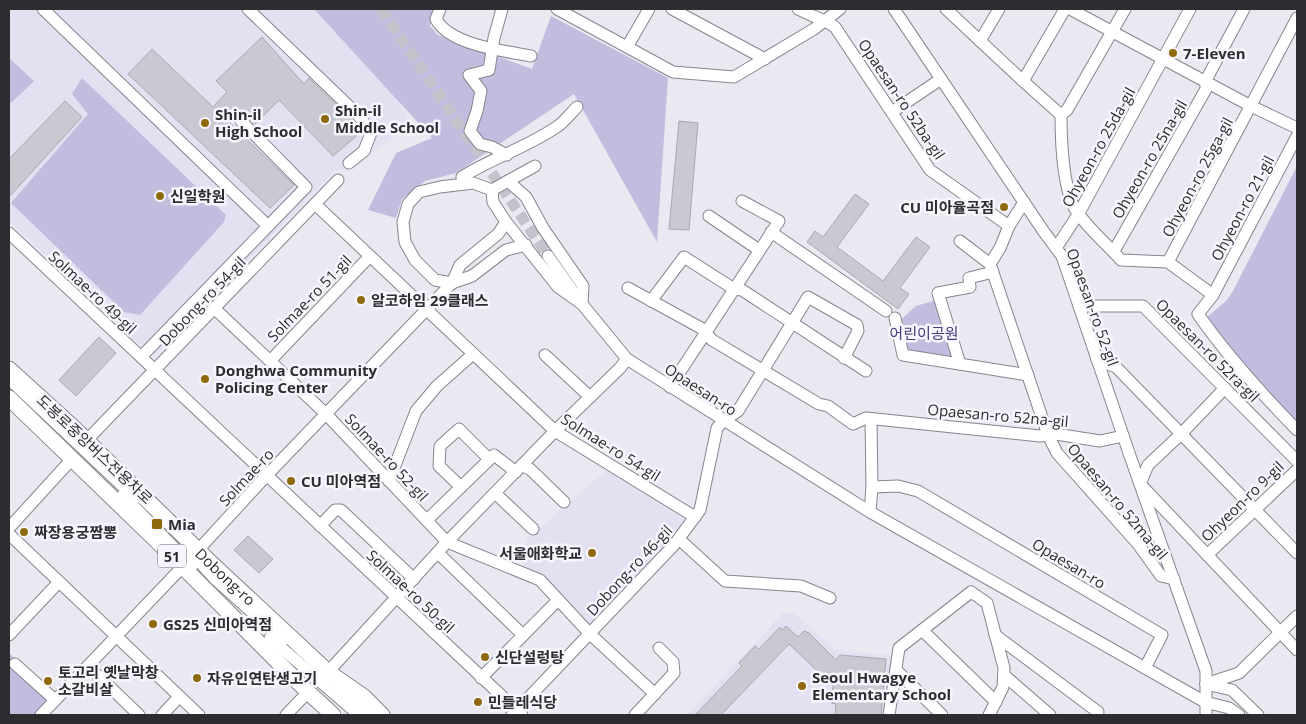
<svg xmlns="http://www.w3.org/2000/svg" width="1306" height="724" font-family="'Open Sans','Noto Sans KR',sans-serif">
<rect width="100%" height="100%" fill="#eae9f2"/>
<g fill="#e3e0f1">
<polygon points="9,9 340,9 412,123 348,171 337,169 154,357 9,221"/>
<polygon points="607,470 687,522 677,535 591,626 543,575 522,567 527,539"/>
<polygon points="783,613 794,613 836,650 893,656 887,715 687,715"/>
</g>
<g fill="#c2bcde">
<polygon points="314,9 435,9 430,26 438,35 532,69 551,16 668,78 657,242 574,94 456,173 425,181 402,199 396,218 368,210 396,153 432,138"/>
<polygon points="9,58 34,81 9,105"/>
<polygon points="82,78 226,215 224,222 140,315 124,312 11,203 88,114 72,94"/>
<polygon points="1297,166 1297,429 1284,416 1206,318 1226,301 1233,291"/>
<polygon points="940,299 960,364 904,355 896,324 916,306"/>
<polygon points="9,653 57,698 41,715 9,715"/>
</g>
<g fill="#cac9d2" stroke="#aaa9b2">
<polygon points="262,37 304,84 309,78 353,121 361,132 333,156 279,100 255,124 241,110 230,123 294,185 270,208 128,74 152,49 213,107 227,92 216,81"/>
<polygon points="65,101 82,117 9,197 9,159"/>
<polygon points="679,121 698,123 689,230 669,229"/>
<polygon points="855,194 869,204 837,247 883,281 916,237 930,247 900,288 909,294 898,309 807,242 815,231 823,237"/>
<polygon points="99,337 116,353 76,396 59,380"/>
<polygon points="248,536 273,559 259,573 234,550"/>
<polygon points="786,626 798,637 804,631 809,633 836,660 840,655 886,659 881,715 835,715 836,704 831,703 833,686 789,644 721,715 695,715 742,666 739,663 755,646 759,649 780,627 782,630"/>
</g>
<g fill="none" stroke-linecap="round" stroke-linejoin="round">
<polyline stroke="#c4c3cb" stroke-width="11" stroke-dasharray="11 5.5" stroke-linecap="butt" points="381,9 548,256"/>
<defs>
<g id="minor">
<polyline points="43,9 268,226"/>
<polyline points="248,9 359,116 371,133 364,151 349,163"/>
<path d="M440,9L436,19C449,45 505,51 531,56"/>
<polyline points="502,9 494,38 489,70 469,75 481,91 477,111 470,131 480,144 492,147 507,155"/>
<polyline points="557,9 673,72 734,77 814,29 840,9"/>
<polyline points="672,9 765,59"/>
<path d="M798,9C811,16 824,19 835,27L930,170L1009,226"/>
<polyline points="894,9 1044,232 1062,256 1130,456 1206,671 1206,715"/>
<path d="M946,9L1023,81L1061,115C1061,140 1063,185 1074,207C1082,223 1109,246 1121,260L1168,262L1213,295"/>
<polyline points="1070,9 1251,106 1297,128"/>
<polyline points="980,41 999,9"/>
<polyline points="627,47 649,9"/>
<polyline points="1023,81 1065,9"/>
<polyline points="892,112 941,79"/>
<polyline points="1061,115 1067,110 1125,9"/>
<path d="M1297,136L1213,295L1198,314C1227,356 1261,393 1297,430"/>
<polygon points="508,181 526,197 543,228 583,286 582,304 558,287 506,222 493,202 492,190"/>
<polyline points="508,181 535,166"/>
<path d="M463,184L462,177C492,158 528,147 558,126C565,121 571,113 577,107"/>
<polyline points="492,190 473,183 440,187 419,192 408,204 403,222 405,242 415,260 435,280 452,283 472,276 506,250 526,245"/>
<polyline points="315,204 555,431 695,517"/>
<polyline points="709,216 759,250"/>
<polyline points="771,232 886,311"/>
<polyline points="9,233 522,715"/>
<polyline points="960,241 990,264"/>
<polyline points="1056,248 1079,213 1190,9"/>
<polyline points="1114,251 1206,89 1206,80 1244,9"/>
<polyline points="548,256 582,304 627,359 870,512 1205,702 1229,708 1239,715"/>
<polyline points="1168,262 1297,18"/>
<polyline points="990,264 1048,435 1057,453 1138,544 1161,576 1174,579"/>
<polyline points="990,264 1000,248 1009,226 1024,202"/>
<polyline points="628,288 701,328 712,340 819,404 828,406 853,424 866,418 1040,436 1056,434 1100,441 1123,436"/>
<polyline points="651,301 684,257 734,289 742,290 866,371"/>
<polyline points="1079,306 1143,306 1297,461"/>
<polyline points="215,309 326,414 447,542 540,580 590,634 655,694"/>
<polyline points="895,318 903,355 1028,375"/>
<polyline points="545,355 590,397"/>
<polyline points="141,357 306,187 241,121"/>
<polyline points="1097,360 1116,367 1297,553"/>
<polyline points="270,361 370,256"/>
<polyline points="960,364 938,293 970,287 969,278 993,272"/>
<polyline points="9,379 135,498"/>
<polyline points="670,387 779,221 742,201"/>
<polyline points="86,441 338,180"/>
<polyline points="522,466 530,469 564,502"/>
<polyline points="389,481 416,411 437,386 473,354"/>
<polyline points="1140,484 1148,465 1181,434 1225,388"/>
<polyline points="461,487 439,466 440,446 459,429 489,459"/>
<polyline points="872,487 898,486 918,491 1162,635 1145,668"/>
<polyline points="1143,487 1297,650"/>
<polyline points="495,493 533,529"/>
<polyline points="123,495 192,566"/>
<polyline points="870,512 872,487 871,419"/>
<polyline points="427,520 494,455 516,472"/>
<polyline points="320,526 335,510 341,510 414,579"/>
<polyline points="9,528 72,459"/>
<polyline points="9,534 199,715"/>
<polyline points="679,539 725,581 801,586 830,598"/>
<polyline points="189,551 216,580 283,640"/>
<polyline points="438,553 523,635"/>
<polyline points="1207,555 1297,470"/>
<polyline points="922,630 996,702"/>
<polyline points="9,635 59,582"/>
<polyline points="995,635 1098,712"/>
<polyline points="270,638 359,715"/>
<polyline points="15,664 55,700"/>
<polyline points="88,666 139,715"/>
<polyline points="896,670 942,715"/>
<polyline points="328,672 447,542 555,431 620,368 627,359"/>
<polyline points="1004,675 1050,715"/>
<polyline points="481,678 558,600"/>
<polyline points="335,684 372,715"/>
<polyline points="1206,684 1239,673 1297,616"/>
<polyline points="1206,684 1232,690 1258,715"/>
<polyline points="41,715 189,560 267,475 452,283 460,265 498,234 506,222"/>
<polyline points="162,715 179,697"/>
<polyline points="286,715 308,692"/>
<polyline points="512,715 674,545 700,510 717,428 723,421 738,411 808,297 857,325 858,331 844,358"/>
<polyline points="635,715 674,673 673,662 659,648"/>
<polyline points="889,715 899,648 971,592 987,603 1004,668 1003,687 989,715"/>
</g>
<g id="major">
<path id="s1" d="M9,369L75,429L212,564L328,672L364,697L382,715"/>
<polyline points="9,398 159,543 308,692 333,715"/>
</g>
</defs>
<use href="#minor" stroke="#86858e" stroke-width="13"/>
<use href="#major" stroke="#86858e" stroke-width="17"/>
<use href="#minor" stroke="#fff" stroke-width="11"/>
<use href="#major" stroke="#fff" stroke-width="15"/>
</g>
<g fill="#8e690d" stroke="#f7f6fe" stroke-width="2">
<circle cx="1173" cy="53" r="5"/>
<circle cx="325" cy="119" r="5"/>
<circle cx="205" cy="123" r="5"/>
<circle cx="160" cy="196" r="5"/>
<circle cx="1004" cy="207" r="5"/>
<circle cx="361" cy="300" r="5"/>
<circle cx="205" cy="379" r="5"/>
<circle cx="291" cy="481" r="5"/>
<rect x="151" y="518" width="12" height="12" rx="2.5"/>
<circle cx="24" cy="532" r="5"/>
<circle cx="592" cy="553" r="5"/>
<circle cx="153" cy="624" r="5"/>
<circle cx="485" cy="657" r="5"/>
<circle cx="197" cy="678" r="5"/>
<circle cx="48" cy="681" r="5"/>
<circle cx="802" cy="686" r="5"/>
<circle cx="478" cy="702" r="5"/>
</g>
<g text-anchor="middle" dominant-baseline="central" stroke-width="5" stroke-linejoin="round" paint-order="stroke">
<rect fill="#f7f6fe" stroke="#6a696e" stroke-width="1" x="158" y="544.5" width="28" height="23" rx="4"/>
<g font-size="14" font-weight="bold" fill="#2d2c30">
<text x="172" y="556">51</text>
</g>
<g font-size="15" font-weight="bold" fill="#2d2c30" stroke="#f7f6fe" text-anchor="start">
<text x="1183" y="53">7-Eleven</text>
<text x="335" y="110">Shin-il<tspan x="335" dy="17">Middle School</tspan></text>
<text x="215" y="114">Shin-il<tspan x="215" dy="17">High School</tspan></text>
<text x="170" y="196">신일학원</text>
<text x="994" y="207" text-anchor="end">CU 미아율곡점</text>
<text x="371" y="300">알코하임 29클래스</text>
<text x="215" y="370">Donghwa Community<tspan x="215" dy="17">Policing Center</tspan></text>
<text x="301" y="481">CU 미아역점</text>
<text x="168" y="524">Mia</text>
<text x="34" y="532">짜장용궁짬뽕</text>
<text x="582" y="553" text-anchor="end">서울애화학교</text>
<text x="163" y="624">GS25 신미아역점</text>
<text x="495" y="657">신단설렁탕</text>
<text x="58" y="672">토고리 옛날막창<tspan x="58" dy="17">소갈비살</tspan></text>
<text x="812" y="677">Seoul Hwagye<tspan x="812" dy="17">Elementary School</tspan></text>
<text x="207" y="678">자유인연탄생고기</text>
<text x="488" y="702">민들레식당</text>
</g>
<g font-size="15" fill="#2d2c30" stroke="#f7f6fe">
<text transform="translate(902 99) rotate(56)">Opaesan-ro 52ba-gil</text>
<text transform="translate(1098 147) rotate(-61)">Ohyeon-ro 25da-gil</text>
<text transform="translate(1149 159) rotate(-60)">Ohyeon-ro 25na-gil</text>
<text transform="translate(1197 177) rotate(-62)">Ohyeon-ro 25ga-gil</text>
<text transform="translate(1242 208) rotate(-62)">Ohyeon-ro 21-gil</text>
<text transform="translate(93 292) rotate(43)">Solmae-ro 49-gil</text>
<text transform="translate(309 298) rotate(-46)">Solmae-ro 51-gil</text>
<text transform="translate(202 301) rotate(-46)">Dobong-ro 54-gil</text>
<text transform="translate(1093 307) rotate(70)">Opaesan-ro 52-gil</text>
<text transform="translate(1208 350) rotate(45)">Opaesan-ro 52ra-gil</text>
<text transform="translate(701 389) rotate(33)">Opaesan-ro</text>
<text transform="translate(998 415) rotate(5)">Opaesan-ro 52na-gil</text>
<text transform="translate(611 447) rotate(32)">Solmae-ro 54-gil</text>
<text transform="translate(95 449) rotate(43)">도봉로중앙버스전용차로</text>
<text transform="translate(387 457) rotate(47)">Solmae-ro 52-gil</text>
<text transform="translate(246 477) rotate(-47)">Solmae-ro</text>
<text transform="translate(1118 501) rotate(50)">Opaesan-ro 52ma-gil</text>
<text transform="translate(1242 501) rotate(-44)">Ohyeon-ro 9-gil</text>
<text transform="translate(1069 563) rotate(31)">Opaesan-ro</text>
<text transform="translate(629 570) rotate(-47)">Dobong-ro 46-gil</text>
<text stroke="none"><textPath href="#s1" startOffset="300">Dobong-ro</textPath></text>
<text transform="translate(411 591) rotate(43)">Solmae-ro 50-gil</text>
</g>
<g font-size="15" fill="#4b3a7b" stroke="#f7f6fe">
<text x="924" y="333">어린이공원</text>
</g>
</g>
<rect width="1306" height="724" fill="none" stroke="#2d2c30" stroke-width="20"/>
</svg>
